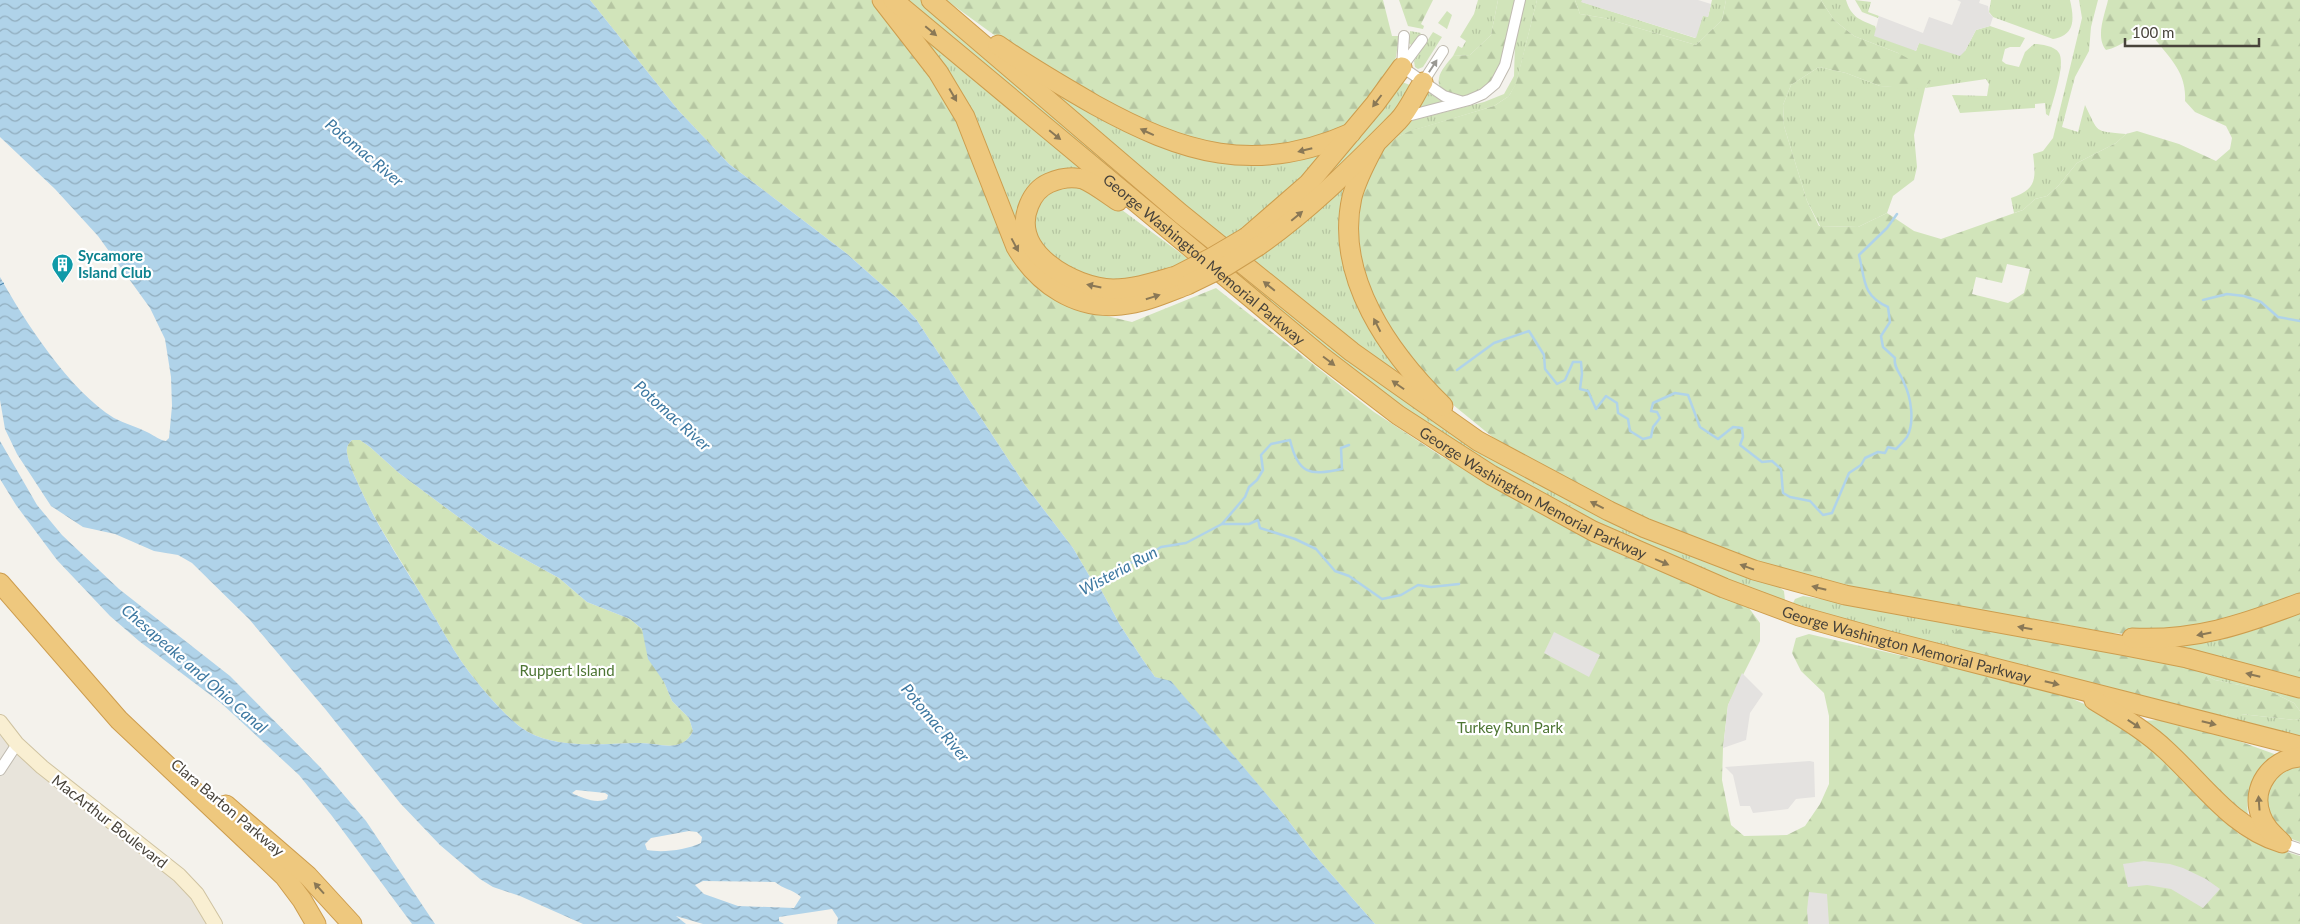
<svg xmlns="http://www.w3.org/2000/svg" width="2300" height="924" font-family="Lato,sans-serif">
<defs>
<pattern id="grass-tufts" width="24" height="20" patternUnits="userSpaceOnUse" patternTransform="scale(1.25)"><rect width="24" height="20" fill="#d1e4ba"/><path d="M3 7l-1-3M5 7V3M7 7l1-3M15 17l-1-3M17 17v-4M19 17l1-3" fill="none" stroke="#b5c5a1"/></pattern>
<pattern id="forest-firs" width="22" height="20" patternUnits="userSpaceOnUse" patternTransform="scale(1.25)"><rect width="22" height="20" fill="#d1e4ba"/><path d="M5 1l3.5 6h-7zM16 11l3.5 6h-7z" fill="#b5c5a1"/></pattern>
<pattern id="water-waves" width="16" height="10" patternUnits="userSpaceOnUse" patternTransform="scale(1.25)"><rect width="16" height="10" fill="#b0d3e9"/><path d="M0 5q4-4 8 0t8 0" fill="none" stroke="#91adbe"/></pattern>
</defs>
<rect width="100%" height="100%" fill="#f4f2ec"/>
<polygon fill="#e8e4db" points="0,722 17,744 179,875 215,924 0,924"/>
<g fill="url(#grass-tufts)">
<polygon points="903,0 925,0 1423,409 1775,584 1784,591 1785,601 1782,604 1563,510 1381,394"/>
<polygon points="1478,0 1498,0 1491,35 1470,55 1453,56 1458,46 1462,48 1466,41 1460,37 1474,14"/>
<polygon points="1525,0 1537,0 1516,84 1509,96 1494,106 1411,131 1397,137 1388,145 1384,143 1399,128 1410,121 1484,102 1504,94 1514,76 1515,43"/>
<polygon points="1575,0 1582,0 1582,2 1695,38 1703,15 1708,17 1712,0 1726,0 1722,20 1696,45 1604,18 1580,14"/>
<path d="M1821,0H1846C1851,17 1860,20 1875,26L1876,29L1916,51L1919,43L1965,51L1976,30L1990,26L2025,38L2020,47H2010L2005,49L2002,61L2006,64L2019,67L2025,52L2034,44C2041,44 2055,46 2059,53C2066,64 2052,103 2049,116L2046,114L2045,103L2035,104V108L1960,113L1952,95L1987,96L1989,84L1986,79L1925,88L1914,135L1917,167L1914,180L1893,196L1887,213L1858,227L1820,226L1807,201L1784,126L1783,105L1791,85L1819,67L1846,73L1880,86L1925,88L1930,82L1898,53L1854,36L1834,20Z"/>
<polygon points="1855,0 1871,2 1868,12 1879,16 1878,18 1862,12"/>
<path d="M1991,0H2070C2074,18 2076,35 2053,39L1993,17L1989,12Z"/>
<path d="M2079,0H2098L2091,27L2089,51L2075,77L2062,127L2078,132L2085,105C2099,133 2093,131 2126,134L2116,143L2077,163L2058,186L2047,196L2035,199L2023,210L2014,213L2011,198C2037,189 2036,179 2033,154L2043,151L2053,138L2082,18Z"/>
<polygon points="1447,11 1452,15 1447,29 1438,23"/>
<polygon points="902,18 1128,202 1066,173 1023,219 1055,272 1167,288 1043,273"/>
<polygon points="1410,31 1421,33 1412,46 1409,43"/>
<polygon points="1433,32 1442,37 1423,67 1418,69 1415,67 1414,61"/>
<polygon points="1002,56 1330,149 1308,178 1224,244"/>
<polygon points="1402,82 1410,85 1412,89 1364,151 1286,213"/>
<polygon points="1428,92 1444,103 1419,110 1418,107"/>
<polygon points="1358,168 1418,391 1244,261"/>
<polygon points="1081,183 1099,193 1191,261 1134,283 1085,279 1051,258 1031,226 1041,193"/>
<polygon points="1803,596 1979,625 1948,650 1792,605 1795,599"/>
<polygon points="2218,637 2239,666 2142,643"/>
<polygon points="2184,663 2300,694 2300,711 2294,703 2269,691 2215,680"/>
<polygon points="2228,714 2241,714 2294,720 2300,719 2300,742 2222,721"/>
</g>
<g fill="url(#forest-firs)" fill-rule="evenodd">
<polygon points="590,0 871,0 918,53 950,98 1001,226 1094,313 1132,322 1216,288 1374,412 1441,456 1610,550 1749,608 1760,623 1760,641 1728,705 1723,748 1722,780 1731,825 1744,836 1787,835 1805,826 1820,804 1829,784 1829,716 1824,693 1801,671 1792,653 1796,638 1809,634 2014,682 2068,697 2096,709 2132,730 2181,774 2239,834 2261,844 2300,856 2300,924 1375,924 1317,858 1284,815 1171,682 1155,677 1143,660 1120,625 1100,588 1090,577 1073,548 1025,485 916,319 898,299 846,253 729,164 678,110"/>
<polygon points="946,0 1383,0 1392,36 1399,36 1396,57 1391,73 1347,130 1327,140 1237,151 1161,132 1012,48"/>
<polygon points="1399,0 1433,0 1421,24 1424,26 1423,29 1408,26"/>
<path d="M1498,0H1516C1512,19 1504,63 1494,78C1492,81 1488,87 1484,90C1472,99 1435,101 1439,78C1440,71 1448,62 1453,56L1470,55L1491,35Z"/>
<path d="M1537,0H1575L1580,14L1604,18L1696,45L1722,20L1726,0H1821L1834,20L1854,36L1898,53L1920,65L1930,82L1925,88L1917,89L1880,86L1846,73L1819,67L1791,85L1783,105L1784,126L1807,201L1819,226L1858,227L1887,213L1914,231L1941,239L2023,210L2035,199L2047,196L2058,186L2077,163L2116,143L2126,134L2137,131L2179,144L2216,161L2230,149L2232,138L2226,126L2195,112L2185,101C2187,71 2168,57 2151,34C2135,32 2122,47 2106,50C2095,37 2105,14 2108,0H2300V599L2231,625L2152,635L2110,633L2040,620L1967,612L1914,603L1790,573L1653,526L1534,465L1495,439L1441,395L1409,365L1366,292L1353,222L1372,161L1384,143L1388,145L1397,137L1410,131L1494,106L1509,96L1516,83ZM2007,264L2030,269L2024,293L2008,303L1972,294L1976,277L2002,283Z"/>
<path d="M352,440H360L370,447L399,473L488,539L559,578L587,602L630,619L642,629L672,701L689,718L693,731C682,754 660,743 640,743C604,743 562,750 528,732C512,723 489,697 477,682C455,656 440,625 422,596C401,560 377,526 360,488C355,477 349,465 347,453C346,447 348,444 352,440Z"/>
<path d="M2300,609V684C2278,677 2214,668 2218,637Z"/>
<path d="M1979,625L2184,663L2215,680L2269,691L2294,703L2300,711V719L2294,720L2241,714H2228L2222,721L1948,650L1946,641C1955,629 1964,627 1979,625Z"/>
<path d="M2158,720L2225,736L2277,755C2254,767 2245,791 2248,816L2237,810L2142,721Z"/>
<path d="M2300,763V842L2283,836L2265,808C2269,779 2273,774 2300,763Z"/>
</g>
<g fill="#e4e2e0">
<polygon points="1582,0 1698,0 1711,4 1708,17 1703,16 1696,38 1581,2"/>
<polygon points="1957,0 1980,0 1979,3 1988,6 1989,13 1993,17 1990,26 1976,30 1965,51 1960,56 1919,43 1916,51 1874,36 1879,16 1923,33 1929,17 1952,25 1961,2"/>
<polygon points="1554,632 1600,655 1589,677 1544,653"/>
<polygon points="1742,673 1763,694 1750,713 1746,740 1723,748 1728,705"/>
<polygon points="1810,761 1814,762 1815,797 1796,799 1788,809 1753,813 1750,806 1740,806 1733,775 1725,767"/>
<polygon points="2144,861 2170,864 2183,868 2206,879 2220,889 2203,908 2171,889 2147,885 2128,887 2123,864"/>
<polygon points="1809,892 1827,894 1829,924 1808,924 1807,910"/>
</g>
<g fill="url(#water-waves)" fill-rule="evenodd">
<path d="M0,0H590L678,110L729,164L846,253L898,299L916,319L1025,485L1073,548L1090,577L1100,588L1120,625L1143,660L1155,677L1171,681L1284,815L1317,858L1375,924H837L838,918L832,909L779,917V921L784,924H703L676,916L686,924H583L520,896L493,887L480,879L440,845L400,803L326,710L249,619L192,563L178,555L154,551L115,534L83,527L51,506L17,454L5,429L0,400V277C25,322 70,391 114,418C125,424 138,427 149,433C155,436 159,440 166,441L169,438L172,406L171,377L165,339L150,308L98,236L55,189L0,137ZM352,440H360L370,447L399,473L488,539L559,578L587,602L630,619L642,629L648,659L664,682L672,701L689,718L693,731C682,754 660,743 640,743C604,743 562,750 528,732C512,723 489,697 477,682C455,656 440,625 422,596C400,560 377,526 360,488C355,477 349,465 347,453C346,447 348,444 352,440ZM576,790L605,793L608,795L607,799C596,804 582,798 572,793ZM689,831L697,832L702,837L701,843C686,850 663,853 647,850L645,844L651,838ZM703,881L775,882C783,889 792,889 801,897L794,908L738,906L704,894L695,885Z"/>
<polygon points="0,441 37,505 62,535 119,589 230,676 321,768 366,821 435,924 412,924 332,816 299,775 221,703 139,641 110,616 57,560 16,505 0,479"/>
</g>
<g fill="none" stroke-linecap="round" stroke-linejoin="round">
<g stroke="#b0d3e9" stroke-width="2.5">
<polyline points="2203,300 2227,294 2244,296 2261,302 2278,317 2300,321"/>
<path d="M1457,370L1494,343L1529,331L1544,355L1545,369L1557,384L1565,380L1573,362H1581L1582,374L1580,389L1588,391L1596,409L1606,396L1617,403L1618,413L1628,419L1630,431L1643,439L1651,437L1653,427L1660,418L1657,412L1651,411L1653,403L1675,393L1688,395L1700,427L1718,439L1733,427L1742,428L1743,437L1740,445L1762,462L1772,461L1781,469L1783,493L1790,497L1810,501L1823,515L1832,513L1849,473L1861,465L1865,458L1878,452L1885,453L1888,447L1896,449C1900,445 1904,441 1907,437C1915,422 1911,397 1904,383C1901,374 1893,367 1895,358L1883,347L1881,336L1890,322L1888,307C1862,296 1865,279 1859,255L1887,228L1897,214"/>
<polyline points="1222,524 1249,524 1258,520 1260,528 1295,539 1316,549 1335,571 1349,576 1382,599 1401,595 1418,585 1431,587 1459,584"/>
<path d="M1096,585L1127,563L1137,562L1161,547L1186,543L1222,524L1245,497L1249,487L1257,480L1263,470L1261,455L1271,444L1290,440C1298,474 1309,476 1342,469L1341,448L1349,445"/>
</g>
<polyline stroke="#3d78a1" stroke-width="1" stroke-dasharray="6 5" stroke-linecap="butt" points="0,285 4,283"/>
<defs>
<g id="street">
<polyline points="1402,67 1444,96 1460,101"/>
<polyline points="1402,67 1422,40"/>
<polyline points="1402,67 1404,36"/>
<polyline points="1423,82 1443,51"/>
<polyline points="1404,117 1469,100 1483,94 1495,84 1505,65 1520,0"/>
<polyline points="0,770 17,744"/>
<polyline points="2282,843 2300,849"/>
</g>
<polyline id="secondary" points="0,722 17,744 42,767 179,875 197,894 215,924"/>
<g id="highway">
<path d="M882,0L938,72L965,117L1016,247C1038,284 1076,310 1121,305C1144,303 1166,293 1187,285"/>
<path id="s1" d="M893,0L1321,356L1398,415L1491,475L1593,531L1724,588L1799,616L1885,640L2300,746"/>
<polyline points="931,0 1181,214 1352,352 1478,441 1609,511 1645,528 1754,570 1845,595 2126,646 2187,658 2300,688"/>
<path d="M998,45C1029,67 1062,86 1095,105C1182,153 1255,176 1351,133"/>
<path d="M1375,145C1366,162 1357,178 1352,197C1334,277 1390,354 1443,406"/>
<path d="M1118,201C1107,194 1095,184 1083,179C1071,176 1060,178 1049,183C1040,187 1033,195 1029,205C1009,252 1074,288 1113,289C1135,289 1155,282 1176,276"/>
<polyline points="1247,237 1308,184 1375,104 1402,67"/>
<path d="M1258,246C1310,210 1354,165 1398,121C1408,111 1415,94 1423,82"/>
<polyline points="0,583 119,720 284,876 302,900 316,924"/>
<path d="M2132,638C2195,641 2242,625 2300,603"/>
<path d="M2094,700C2120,716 2145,730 2167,751C2204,785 2232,828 2282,843"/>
<polyline points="226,805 308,876 352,924"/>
<path d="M2280,841C2272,833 2265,827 2261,816C2250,788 2271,759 2300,757"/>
</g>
</defs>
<use href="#street" stroke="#bfbab0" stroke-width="12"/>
<use href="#secondary" stroke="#cfc3a1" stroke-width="16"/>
<use href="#highway" stroke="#cd9d4e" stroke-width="21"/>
<use href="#street" stroke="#fff" stroke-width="10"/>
<use href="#secondary" stroke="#f9efd2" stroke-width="14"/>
<use href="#highway" stroke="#eec87e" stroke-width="19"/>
<defs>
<g id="highway-bridge">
<polyline points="1176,276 1213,257 1247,237"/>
<polyline points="1187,285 1226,266 1258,246"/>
</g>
</defs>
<use href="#highway-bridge" stroke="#cd9d4e" stroke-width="21" stroke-linecap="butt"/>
<use href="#highway-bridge" stroke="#eec87e" stroke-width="19"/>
</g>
<defs><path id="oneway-solid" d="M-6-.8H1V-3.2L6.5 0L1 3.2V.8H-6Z" transform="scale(1.25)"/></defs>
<g fill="#8a7856">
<use href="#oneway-solid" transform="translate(931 31) rotate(40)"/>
<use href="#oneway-solid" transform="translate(953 95) rotate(60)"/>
<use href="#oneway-solid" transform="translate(1377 101) rotate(127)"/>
<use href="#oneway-solid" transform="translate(1147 132) rotate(-155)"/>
<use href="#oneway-solid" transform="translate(1055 135) rotate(39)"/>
<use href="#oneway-solid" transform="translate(1305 150) rotate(166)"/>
<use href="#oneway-solid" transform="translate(1297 216) rotate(-40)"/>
<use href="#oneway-solid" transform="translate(1015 245) rotate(62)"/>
<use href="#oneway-solid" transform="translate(1094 286) rotate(-168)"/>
<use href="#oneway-solid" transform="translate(1269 286) rotate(-141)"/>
<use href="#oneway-solid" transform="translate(1153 297) rotate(-17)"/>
<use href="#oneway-solid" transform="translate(1377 325) rotate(-117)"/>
<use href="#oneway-solid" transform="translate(1329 361) rotate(37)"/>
<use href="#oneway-solid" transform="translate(1398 385) rotate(-145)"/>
<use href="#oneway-solid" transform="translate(1597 505) rotate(-153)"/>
<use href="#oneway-solid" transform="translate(1662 562) rotate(23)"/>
<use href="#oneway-solid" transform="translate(1747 567) rotate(-160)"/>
<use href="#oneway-solid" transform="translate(1819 588) rotate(-166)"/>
<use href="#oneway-solid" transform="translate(2025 628) rotate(-170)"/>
<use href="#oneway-solid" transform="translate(2204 634) rotate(169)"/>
<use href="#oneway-solid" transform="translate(2253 675) rotate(-166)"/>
<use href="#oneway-solid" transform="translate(2052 683) rotate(14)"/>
<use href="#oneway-solid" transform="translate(2209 723) rotate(14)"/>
<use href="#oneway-solid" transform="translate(2134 724) rotate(33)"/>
<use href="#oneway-solid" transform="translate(2259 803) rotate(-94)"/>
<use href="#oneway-solid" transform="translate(319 888) rotate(-132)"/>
</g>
<use fill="#9a9893" href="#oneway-solid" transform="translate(1433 66) rotate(-57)"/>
<defs>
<symbol id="building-pin" viewBox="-11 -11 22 30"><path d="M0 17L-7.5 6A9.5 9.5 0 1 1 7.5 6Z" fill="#0f9aa8" stroke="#fff"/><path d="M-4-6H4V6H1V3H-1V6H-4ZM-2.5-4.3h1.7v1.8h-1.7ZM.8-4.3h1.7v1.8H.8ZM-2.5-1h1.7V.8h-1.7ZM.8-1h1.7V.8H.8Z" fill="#fff"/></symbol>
</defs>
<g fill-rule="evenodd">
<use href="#building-pin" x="50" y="252" width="25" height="34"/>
</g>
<g text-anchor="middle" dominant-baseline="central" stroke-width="4.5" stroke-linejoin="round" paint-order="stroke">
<g font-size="15" font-weight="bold" fill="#0d838f" stroke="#fff" text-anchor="start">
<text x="78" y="255">Sycamore<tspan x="78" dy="17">Island Club</tspan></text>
</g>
<g font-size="15" fill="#48433b" stroke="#fff">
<text stroke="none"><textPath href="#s1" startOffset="405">George Washington Memorial Parkway</textPath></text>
<text stroke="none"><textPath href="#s1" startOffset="810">George Washington Memorial Parkway</textPath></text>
<text stroke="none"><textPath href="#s1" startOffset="1215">George Washington Memorial Parkway</textPath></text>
<text transform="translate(228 807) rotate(40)">Clara Barton Parkway</text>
<text transform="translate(110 821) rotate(38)">MacArthur Boulevard</text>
</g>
<g font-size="15" fill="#4d7533" stroke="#fff">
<text x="567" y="670">Ruppert Island</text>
<text x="1510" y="727">Turkey Run Park</text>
</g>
<g font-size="16" font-style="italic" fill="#3d78a1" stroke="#fff">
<text transform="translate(365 152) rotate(40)">Potomac River</text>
<text transform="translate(673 415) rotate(42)">Potomac River</text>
<text transform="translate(1118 570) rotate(-28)">Wisteria Run</text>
<text transform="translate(195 668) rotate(41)">Chesapeake and Ohio Canal</text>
<text transform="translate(936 722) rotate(50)">Potomac River</text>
</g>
</g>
<path d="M2125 38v8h134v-8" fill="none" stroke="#48433b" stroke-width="2.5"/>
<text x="2132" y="38" font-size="15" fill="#48433b" stroke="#ffffff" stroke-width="4" paint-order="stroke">100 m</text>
</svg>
